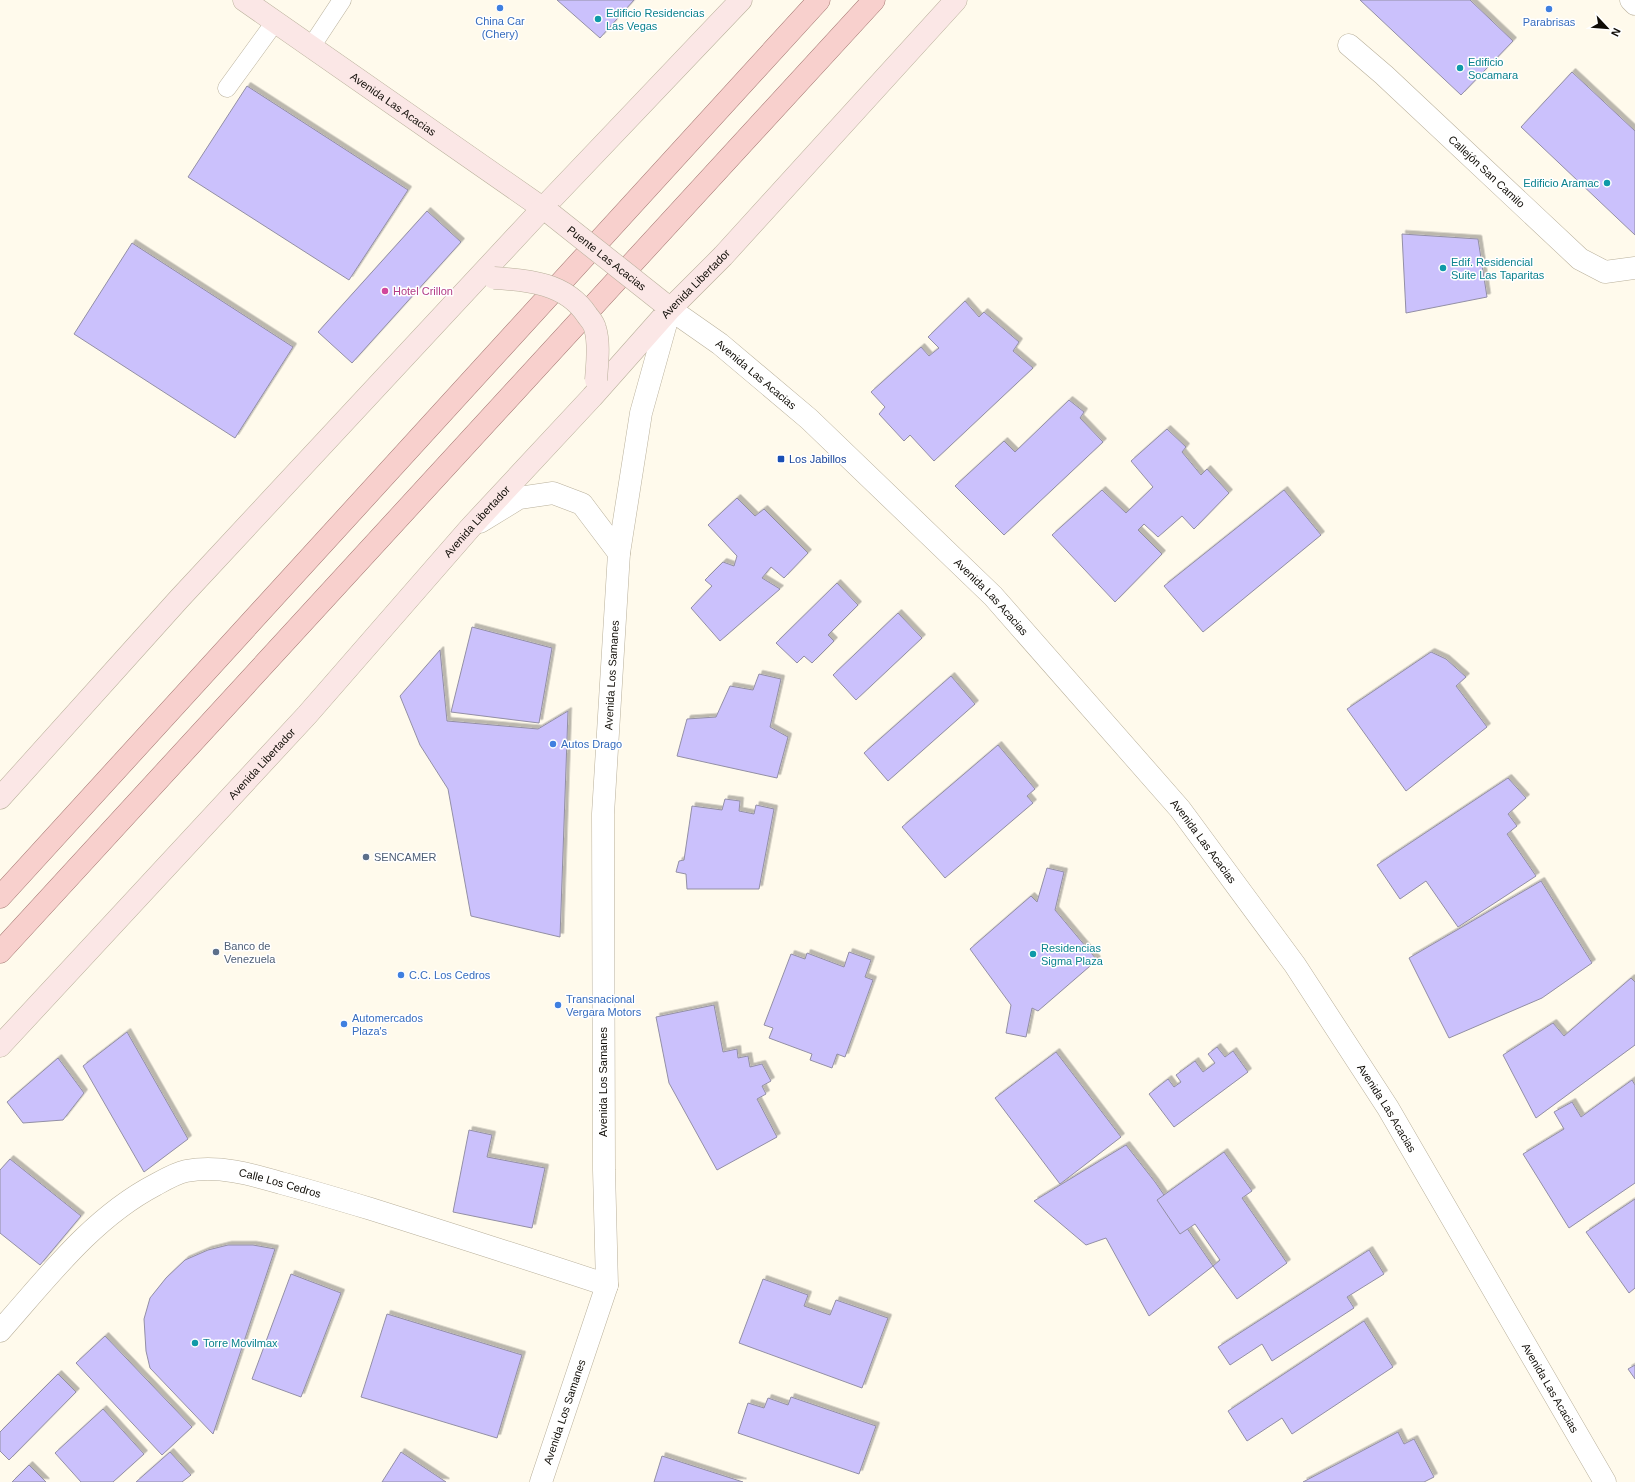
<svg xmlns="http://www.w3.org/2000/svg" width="1635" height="1482" font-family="Helvetica,sans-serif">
<defs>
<filter id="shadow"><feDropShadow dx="3.5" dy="-3.5" stdDeviation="0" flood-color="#0004"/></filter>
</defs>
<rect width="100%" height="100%" fill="#fffaec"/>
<g fill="#cbc1fc" stroke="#938fa5" filter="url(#shadow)">
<polygon points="557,0 634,0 600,38"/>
<polygon points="1360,0 1470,0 1513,41 1461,95"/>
<polygon points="1572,72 1635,131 1635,235 1521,127"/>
<polygon points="247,86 408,190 349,280 188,177"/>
<polygon points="427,211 461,242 352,363 318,332"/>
<polygon points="1402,234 1478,239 1487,297 1406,313"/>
<polygon points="132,243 293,347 235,438 74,334"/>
<polygon points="965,301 979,317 984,312 1019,342 1013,351 1033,368 934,461 910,435 904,441 879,414 885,407 871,392 921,347 929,356 939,348 928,337"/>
<polygon points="1069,400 1084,412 1080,418 1103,442 1004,535 955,486 1004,441 1015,452"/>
<polygon points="1167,429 1186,447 1182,452 1201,475 1207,469 1229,493 1194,529 1182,516 1158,537 1144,524 1138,530 1162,554 1115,602 1052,535 1102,490 1126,513 1153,487 1131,461"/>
<polygon points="1284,490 1321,535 1203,632 1164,586"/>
<polygon points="737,498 755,516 764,509 808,553 784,578 771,567 762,578 780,589 720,641 691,608 712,586 705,580 723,562 734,566 737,556 708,525"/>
<polygon points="837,583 858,605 828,635 834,641 812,663 804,656 797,663 776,643"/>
<polygon points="898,613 922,638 856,700 833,675"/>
<polygon points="472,627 552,648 539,723 451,712"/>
<polygon points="440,650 447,721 538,729 568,711 560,937 471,916 448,789 420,745 400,696"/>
<polygon points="1431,652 1446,659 1466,677 1456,686 1487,727 1406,791 1347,709"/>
<polygon points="759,674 781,679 770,727 788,737 777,778 677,756 687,719 716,717 730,686 753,690"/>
<polygon points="951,676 975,704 888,781 864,753"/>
<polygon points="998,745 1035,789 1027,796 1033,803 945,878 902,827"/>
<polygon points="1508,778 1526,798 1508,814 1517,826 1507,834 1536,876 1458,927 1426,881 1400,899 1377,865"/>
<polygon points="725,799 740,801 739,811 754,814 756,805 774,809 759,889 687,889 686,874 676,872 679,861 684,860 692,806 722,810"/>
<polygon points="1047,868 1064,872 1055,910 1097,960 1038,1011 1032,1008 1026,1037 1006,1033 1011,1005 970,949 1031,896 1037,902"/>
<polygon points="1541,881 1592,963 1542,998 1449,1038 1409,958"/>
<polygon points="849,952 871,960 865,977 873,980 845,1057 837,1054 832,1068 810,1060 812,1054 769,1038 773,1028 764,1025 791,954 805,959 807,953 844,967"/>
<polygon points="1631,978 1635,982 1635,1045 1536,1118 1503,1055 1553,1023 1564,1036"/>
<polygon points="714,1005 723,1052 737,1049 738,1058 748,1056 750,1067 762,1064 771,1081 762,1086 766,1094 757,1099 777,1137 717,1170 669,1083 656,1017"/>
<polygon points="127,1032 188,1139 144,1172 83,1066"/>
<polygon points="1217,1047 1225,1057 1233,1051 1248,1072 1174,1127 1149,1094 1168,1079 1174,1087 1181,1082 1176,1075 1195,1061 1203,1072 1215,1063 1208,1054"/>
<polygon points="1056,1052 1121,1137 1060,1184 995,1098"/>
<polygon points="58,1058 84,1093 63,1120 23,1123 7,1102"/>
<polygon points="1632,1080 1635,1085 1635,1183 1569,1228 1523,1154 1564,1129 1554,1112 1572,1102 1581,1117"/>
<polygon points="469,1130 492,1135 487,1157 545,1168 532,1228 453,1212"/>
<polygon points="1126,1145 1155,1182 1213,1266 1149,1316 1106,1238 1086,1245 1034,1201"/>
<polygon points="1224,1152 1252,1191 1242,1198 1287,1263 1237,1299 1213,1266 1220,1260 1195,1224 1180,1234 1157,1200"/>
<polygon points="10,1159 81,1216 40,1265 0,1233 0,1170"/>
<polygon points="1635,1199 1635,1288 1629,1293 1586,1232"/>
<polygon points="228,1245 253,1245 275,1249 213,1434 150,1368 146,1351 144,1319 150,1298 166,1278 185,1260 208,1250"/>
<polygon points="1369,1250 1384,1274 1347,1297 1354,1308 1272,1361 1262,1344 1230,1365 1218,1347"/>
<polygon points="291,1274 341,1293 301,1397 252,1379"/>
<polygon points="763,1279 808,1295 804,1306 830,1315 836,1300 888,1318 862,1388 739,1343"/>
<polygon points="387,1314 522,1355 497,1438 361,1397"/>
<polygon points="1364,1321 1393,1367 1292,1434 1282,1418 1247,1441 1228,1411"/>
<polygon points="105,1336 192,1427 162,1455 76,1363"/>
<polygon points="1635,1365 1635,1379 1628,1369"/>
<polygon points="58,1374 76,1392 9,1460 0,1451 0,1432"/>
<polygon points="791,1397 876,1426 859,1474 738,1433 748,1403 764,1408 768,1398 788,1405"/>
<polygon points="103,1409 144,1454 113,1482 81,1482 55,1453"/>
<polygon points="1398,1432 1404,1444 1414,1439 1434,1477 1424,1482 1303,1482"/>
<polygon points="170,1452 191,1475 182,1482 136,1482"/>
<polygon points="401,1452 446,1482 382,1482"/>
<polygon points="662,1456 743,1482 654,1482"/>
<polygon points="29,1465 46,1482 12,1482"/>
</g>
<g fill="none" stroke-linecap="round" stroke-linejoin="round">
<defs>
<g id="lane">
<polyline points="311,47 342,0"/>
<polyline points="227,88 275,22"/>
</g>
<g id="street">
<polyline points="1631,0 1635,4"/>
<path id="s1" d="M1349,45L1384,75L1580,259L1605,272L1635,268"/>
<polyline points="480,522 519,498 553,493 582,504 619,553"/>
<path id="s2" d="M0,1331C47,1278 92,1218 155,1185C164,1180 176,1173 186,1171C218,1165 251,1174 281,1183C311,1191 341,1200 371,1209C450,1234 529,1259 607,1285"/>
<path id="s3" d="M541,1482L607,1285L604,1170L603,814L619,553L641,413L670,309L720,344L809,419L993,596L1180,809L1295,965L1388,1108L1605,1482"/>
</g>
<g id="secondary">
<path id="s4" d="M244,0L551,214"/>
<polyline points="0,798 179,599 543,208 741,0"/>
<path id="s5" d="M0,1046L307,715L470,528L592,397L670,309L723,256L956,0"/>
</g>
<g id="primary">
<polyline points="0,897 819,0"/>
<polyline points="0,952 874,0"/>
</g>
</defs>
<use href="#lane" stroke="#b9b09b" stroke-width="19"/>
<use href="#street" stroke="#b9b09b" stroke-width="23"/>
<use href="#secondary" stroke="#b9b09b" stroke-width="23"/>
<use href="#primary" stroke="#a37771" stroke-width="23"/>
<use href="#lane" stroke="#fff" stroke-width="18"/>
<use href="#street" stroke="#fff" stroke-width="22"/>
<use href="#secondary" stroke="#fbe7e6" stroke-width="22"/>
<use href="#primary" stroke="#f8d0cd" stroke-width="22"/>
<defs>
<g id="secondary-bridge">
<path id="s6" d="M551,214L662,302"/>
<path d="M494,278C528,280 566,283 587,315C590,319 594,323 595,328C600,344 597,364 596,380"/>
</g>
</defs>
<use href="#secondary-bridge" stroke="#b9b09b" stroke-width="23" stroke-linecap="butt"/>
<use href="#secondary-bridge" stroke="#fbe7e6" stroke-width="22"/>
</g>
<g fill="#3f7fe0" stroke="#fff" stroke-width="1.5">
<circle cx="500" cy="8" r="4"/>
<circle cx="1549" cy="9" r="4"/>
<circle cx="553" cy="744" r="4"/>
<circle cx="401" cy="975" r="4"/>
<circle cx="558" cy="1005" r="4"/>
<circle cx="344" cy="1024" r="4"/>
</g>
<g fill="#0f9aa8" stroke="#fff" stroke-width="1.5">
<circle cx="598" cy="19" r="4"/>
<circle cx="1460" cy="68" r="4"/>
<circle cx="1607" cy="183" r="4"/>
<circle cx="1443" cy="268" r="4"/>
<circle cx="1033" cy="954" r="4"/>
<circle cx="195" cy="1343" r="4"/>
</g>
<circle fill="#d1479c" stroke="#fff" stroke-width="1.5" cx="385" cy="291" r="4"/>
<rect fill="#1a4fb4" stroke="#fff" stroke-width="1.5" x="777" y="455" width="8" height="8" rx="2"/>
<g fill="#5c6f8a" stroke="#fff" stroke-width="1.5">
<circle cx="366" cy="857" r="4"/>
<circle cx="216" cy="952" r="4"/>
</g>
<g text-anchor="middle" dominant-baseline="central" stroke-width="3" stroke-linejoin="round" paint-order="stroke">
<g font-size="11" fill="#0d838f" stroke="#fff" text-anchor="start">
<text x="606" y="13">Edificio Residencias<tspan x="606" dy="13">Las Vegas</tspan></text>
<text x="1468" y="62">Edificio<tspan x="1468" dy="13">Socamara</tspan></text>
<text x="1599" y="183" text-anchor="end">Edificio Aramac</text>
<text x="1451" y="262">Edif. Residencial<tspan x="1451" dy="13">Suite Las Taparitas</tspan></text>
<text x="1041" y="948">Residencias<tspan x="1041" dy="13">Sigma Plaza</tspan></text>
<text x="203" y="1343">Torre Movilmax</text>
</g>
<g font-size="11" fill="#366cbe" stroke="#fff" text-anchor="start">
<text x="500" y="21" text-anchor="middle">China Car<tspan x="500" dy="13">(Chery)</tspan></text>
<text x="1549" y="22" text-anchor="middle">Parabrisas</text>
<text x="561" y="744">Autos Drago</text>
<text x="409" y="975">C.C. Los Cedros</text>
<text x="566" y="999">Transnacional<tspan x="566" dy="13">Vergara Motors</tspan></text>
<text x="352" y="1018">Automercados<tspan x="352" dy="13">Plaza's</tspan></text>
</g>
<g font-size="11" fill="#0f0c06" stroke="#fff">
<text stroke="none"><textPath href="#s4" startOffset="182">Avenida Las Acacias</textPath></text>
<text stroke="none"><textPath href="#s1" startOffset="187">Callejón San Camilo</textPath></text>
<text stroke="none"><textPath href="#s6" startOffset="71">Puente Las Acacias</textPath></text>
<text stroke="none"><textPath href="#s5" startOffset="1032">Avenida Libertador</textPath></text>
<text stroke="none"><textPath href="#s3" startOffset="1298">Avenida Las Acacias</textPath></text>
<text stroke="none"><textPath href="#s5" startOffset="709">Avenida Libertador</textPath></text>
<text stroke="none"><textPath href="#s3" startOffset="1622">Avenida Las Acacias</textPath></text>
<text stroke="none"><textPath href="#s3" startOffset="818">Avenida Los Samanes</textPath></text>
<text stroke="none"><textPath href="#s5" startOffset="385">Avenida Libertador</textPath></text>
<text stroke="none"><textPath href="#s3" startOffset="1946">Avenida Las Acacias</textPath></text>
<text transform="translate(603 1082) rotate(-90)">Avenida Los Samanes</text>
<text stroke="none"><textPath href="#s3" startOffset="2270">Avenida Las Acacias</textPath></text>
<text stroke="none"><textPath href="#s2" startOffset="344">Calle Los Cedros</textPath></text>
<text stroke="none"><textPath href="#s3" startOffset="2594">Avenida Las Acacias</textPath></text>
<text stroke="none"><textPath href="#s3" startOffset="74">Avenida Los Samanes</textPath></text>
</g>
<g font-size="11" fill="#b23c85" stroke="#fff" text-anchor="start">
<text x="393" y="291">Hotel Crillon</text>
</g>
<g font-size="11" fill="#164399" stroke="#fff" text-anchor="start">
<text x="789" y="459">Los Jabillos</text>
</g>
<g font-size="11" fill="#4e5e75" stroke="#fff" text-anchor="start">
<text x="374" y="857">SENCAMER</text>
<text x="224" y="946">Banco de<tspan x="224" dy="13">Venezuela</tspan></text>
</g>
</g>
<g transform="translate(1607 28) rotate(116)" stroke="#ffffff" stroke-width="3" paint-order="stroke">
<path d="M0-3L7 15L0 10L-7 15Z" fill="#0f0c06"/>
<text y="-6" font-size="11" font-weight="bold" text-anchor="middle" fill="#0f0c06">N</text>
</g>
</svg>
